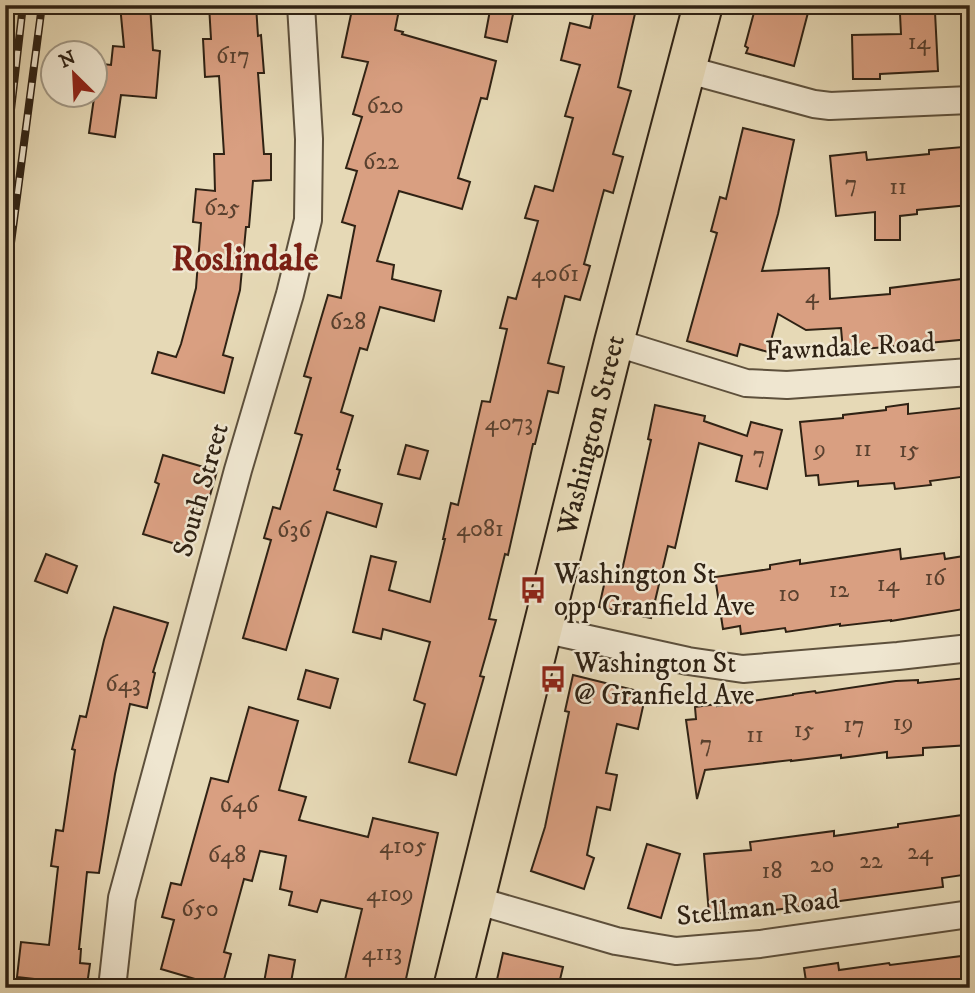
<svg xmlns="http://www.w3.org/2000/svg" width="975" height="993" font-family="'IM FELL DW Pica',serif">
<rect width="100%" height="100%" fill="#e6d9b6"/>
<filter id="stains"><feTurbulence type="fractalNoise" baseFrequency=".00286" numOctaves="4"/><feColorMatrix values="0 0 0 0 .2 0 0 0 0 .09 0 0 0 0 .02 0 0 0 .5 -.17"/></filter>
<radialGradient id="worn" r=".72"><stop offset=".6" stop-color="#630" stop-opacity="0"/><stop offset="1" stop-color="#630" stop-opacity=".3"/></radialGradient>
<g fill="#d99f81" stroke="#2f2214" stroke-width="2">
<polygon points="120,5 150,5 153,50 160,51 156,98 121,95 115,137 89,133 94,98 94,63 111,65 113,46 124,47"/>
<polygon points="209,5 256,5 258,36 261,35 264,73 258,73 264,154 271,154 271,180 253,181 249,227 246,227 240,290 223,355 233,358 224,393 152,373 158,352 176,357 181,344 196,288 201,223 193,222 196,189 215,191 214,154 224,154 219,76 205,77 203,39 211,39"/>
<polygon points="353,5 400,5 395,30 403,32 402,34 496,61 487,99 481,98 458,178 470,182 462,209 399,191 377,261 394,265 392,279 441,291 434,321 380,307 367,350 360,348 341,412 353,416 337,469 340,470 334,490 382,504 376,527 327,512 286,650 243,638 271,540 264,538 273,507 280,509 302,435 295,433 311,378 304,376 328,295 341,298 355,226 342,222 357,171 346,168 362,117 353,114 368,62 342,57"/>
<polygon points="491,5 515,5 507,42 485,37"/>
<polygon points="595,5 637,5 618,87 631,91 613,154 623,157 613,193 604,190 584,264 590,266 580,300 565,296 548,363 564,367 558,393 548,391 535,444 533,444 508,555 505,554 489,619 496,620 480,676 484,677 456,775 409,762 425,704 414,700 430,642 383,629 381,639 353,632 371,556 396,562 389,590 430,602 445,539 443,539 451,503 458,505 482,401 490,402 507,329 500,328 508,297 516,299 538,221 525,218 535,186 553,191 573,118 565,116 580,65 561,60 570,23 590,28"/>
<polygon points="756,5 810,5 794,66 746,53 748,48 745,46"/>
<polygon points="935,12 938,71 880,74 880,79 853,79 852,35 901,34 900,14"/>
<polygon points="743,128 794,140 778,214 762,271 829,268 830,299 890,294 890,288 970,278 970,339 843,351 841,328 806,330 778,314 768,352 740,344 737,356 687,341 717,233 711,231 720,197 726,199"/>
<polygon points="963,147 969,205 917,210 917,214 900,216 900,240 875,240 875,212 836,216 830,156 866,152 867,160 929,154 929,150"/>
<polygon points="908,404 908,414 970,407 970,468 967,468 968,476 930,481 931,485 895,489 894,483 858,486 858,481 819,485 818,475 806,476 800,422 843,418 843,415 886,410 886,407"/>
<polygon points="655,405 705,416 704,421 747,436 751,422 782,430 767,489 736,481 742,456 699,443 675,548 668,546 651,618 599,607 607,572 621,575 651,440 648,439"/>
<polygon points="406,445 428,451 420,479 398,474"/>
<polygon points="163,455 217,471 209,499 200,496 185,547 143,534 159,484 155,482"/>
<polygon points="900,549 901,559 944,553 945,559 970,555 970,608 891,621 891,620 840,626 840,624 786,632 785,628 741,634 740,626 723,629 715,577 770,569 770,565 800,560 800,564"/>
<polygon points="46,554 77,566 67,593 35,581"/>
<polygon points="114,607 168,623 153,672 155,673 147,708 130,704 115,774 99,873 87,872 79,949 81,949 80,963 90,964 87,985 17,977 21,942 49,945 58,867 51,866 56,830 63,831 75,750 72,749 80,716 86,717 104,640"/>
<polygon points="306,670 338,679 330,708 298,699"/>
<polygon points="573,675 646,693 638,729 617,724 606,773 617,775 610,810 597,807 587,855 594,858 584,889 531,871 545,827 569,712 565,711"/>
<polygon points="966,678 970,745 923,748 923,755 887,758 887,752 841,758 841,755 791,761 791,760 705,770 697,799 686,720 696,719 695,707 717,704 717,706 793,695 793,694 815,691 816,693 896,681 918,680 918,683"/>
<polygon points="249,707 298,721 279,790 306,797 299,820 368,837 373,818 438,833 404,988 343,988 362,909 321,900 317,912 289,905 292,892 280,889 286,856 260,851 252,881 244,879 224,952 231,954 222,987 161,969 174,920 162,917 171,883 181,885 211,778 228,782"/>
<polygon points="970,814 970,874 942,878 943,887 774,910 774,909 709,914 704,854 751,850 750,842 834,831 834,836 898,827 898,824"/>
<polygon points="647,844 680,854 661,918 628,908"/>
<polygon points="503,953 563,967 558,988 511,988 496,984"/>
<polygon points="269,955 295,960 290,988 263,988"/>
<polygon points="970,955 970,988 807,988 804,968 838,963 839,970 889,963 890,965"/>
</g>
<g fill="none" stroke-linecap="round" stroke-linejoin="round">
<defs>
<g id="minor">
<polyline points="685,69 814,104 830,106 970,100"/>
<polyline points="614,342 746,383 787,385 970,372"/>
<polyline points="543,629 688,661 743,669 898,656 970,648"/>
<polyline points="475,900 616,941 676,951 760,944 970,914"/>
<polyline points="112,988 122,898 238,470 290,294 308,220 309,139 301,5"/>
</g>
<g id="primary">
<path id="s1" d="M453,988L614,342L703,5"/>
</g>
</defs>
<use href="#minor" stroke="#5d503c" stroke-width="30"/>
<use href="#primary" stroke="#2f2214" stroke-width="42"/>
<use href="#minor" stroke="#efe6d0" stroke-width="26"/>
<use href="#primary" stroke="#e6d9b6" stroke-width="38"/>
<defs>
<g id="rail">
<polyline points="5,162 23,5"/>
<polyline points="5,289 42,5"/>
</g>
</defs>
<use href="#rail" stroke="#2f2214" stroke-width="8"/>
<use href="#rail" stroke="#efe6d0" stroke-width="5" stroke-dasharray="16" stroke-linecap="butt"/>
</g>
<defs>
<symbol id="bus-bare" viewBox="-9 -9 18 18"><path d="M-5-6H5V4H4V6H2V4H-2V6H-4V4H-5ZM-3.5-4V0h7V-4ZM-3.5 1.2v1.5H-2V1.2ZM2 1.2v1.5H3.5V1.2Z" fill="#8f2418" stroke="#efe6d0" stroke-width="2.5" paint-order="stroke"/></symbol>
</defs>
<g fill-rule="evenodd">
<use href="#bus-bare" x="514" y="571" width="38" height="38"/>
<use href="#bus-bare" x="534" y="660" width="38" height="38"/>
</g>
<g text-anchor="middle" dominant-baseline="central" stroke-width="5" stroke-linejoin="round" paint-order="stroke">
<g font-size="24" fill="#5a412f">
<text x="919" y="42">14</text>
<text x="233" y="56">617</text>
<text x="385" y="106">620</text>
<text x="381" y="162">622</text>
<text x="851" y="184">7</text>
<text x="898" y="187">11</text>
<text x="222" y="208">625</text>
<text x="555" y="274">4061</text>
<text x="812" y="296">4</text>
<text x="348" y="322">628</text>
<text x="509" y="423">4073</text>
<text x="820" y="449">9</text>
<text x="863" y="449">11</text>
<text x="909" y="450">15</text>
<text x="759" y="455">7</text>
<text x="480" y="529">4081</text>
<text x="294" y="530">636</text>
<text x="935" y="578">16</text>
<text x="888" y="584">14</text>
<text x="839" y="590">12</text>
<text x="789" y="594">10</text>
<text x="123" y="684">643</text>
<text x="903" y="723">19</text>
<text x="854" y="725">17</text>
<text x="804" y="730">15</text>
<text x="755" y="735">11</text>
<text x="706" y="744">7</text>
<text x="239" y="805">646</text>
<text x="403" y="846">4105</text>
<text x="920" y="852">24</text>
<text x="227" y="855">648</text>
<text x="871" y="861">22</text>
<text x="822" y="865">20</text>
<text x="772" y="871">18</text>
<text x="390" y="894">4109</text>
<text x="200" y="909">650</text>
<text x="382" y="953">4113</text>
</g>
<g font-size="28" fill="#2f2214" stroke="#efe6d0">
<text transform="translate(850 347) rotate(-3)">Fawndale Road</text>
<text stroke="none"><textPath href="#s1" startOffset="570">Washington Street</textPath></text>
<text transform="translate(201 490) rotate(-74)">South Street</text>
<text transform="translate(758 908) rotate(-6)">Stellman Road</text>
</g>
<g font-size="28" fill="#2f2214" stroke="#efe6d0" text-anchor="start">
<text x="554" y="574">Washington St<tspan x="554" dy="32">opp Granfield Ave</tspan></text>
<text x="574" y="663">Washington St<tspan x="574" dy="32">@ Granfield Ave</tspan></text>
</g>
<g font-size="35" font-weight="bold" fill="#7a1f14" stroke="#efe6d0">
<text x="245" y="260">Roslindale</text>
</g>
</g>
<rect width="975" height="993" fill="none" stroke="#e6d9b6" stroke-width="28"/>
<rect x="7" y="7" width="961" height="979" fill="none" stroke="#2f2214" stroke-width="3.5"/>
<rect x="14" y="14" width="947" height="965" fill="none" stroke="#2f2214" stroke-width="2"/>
<g transform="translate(74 74) rotate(336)"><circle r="33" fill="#efe6d0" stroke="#a29885" stroke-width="2"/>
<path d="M0-5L12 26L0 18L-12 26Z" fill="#8f2418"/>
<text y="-10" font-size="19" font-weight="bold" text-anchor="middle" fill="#2f2214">N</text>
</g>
<rect width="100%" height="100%" filter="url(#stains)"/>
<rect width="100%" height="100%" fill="url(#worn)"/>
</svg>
